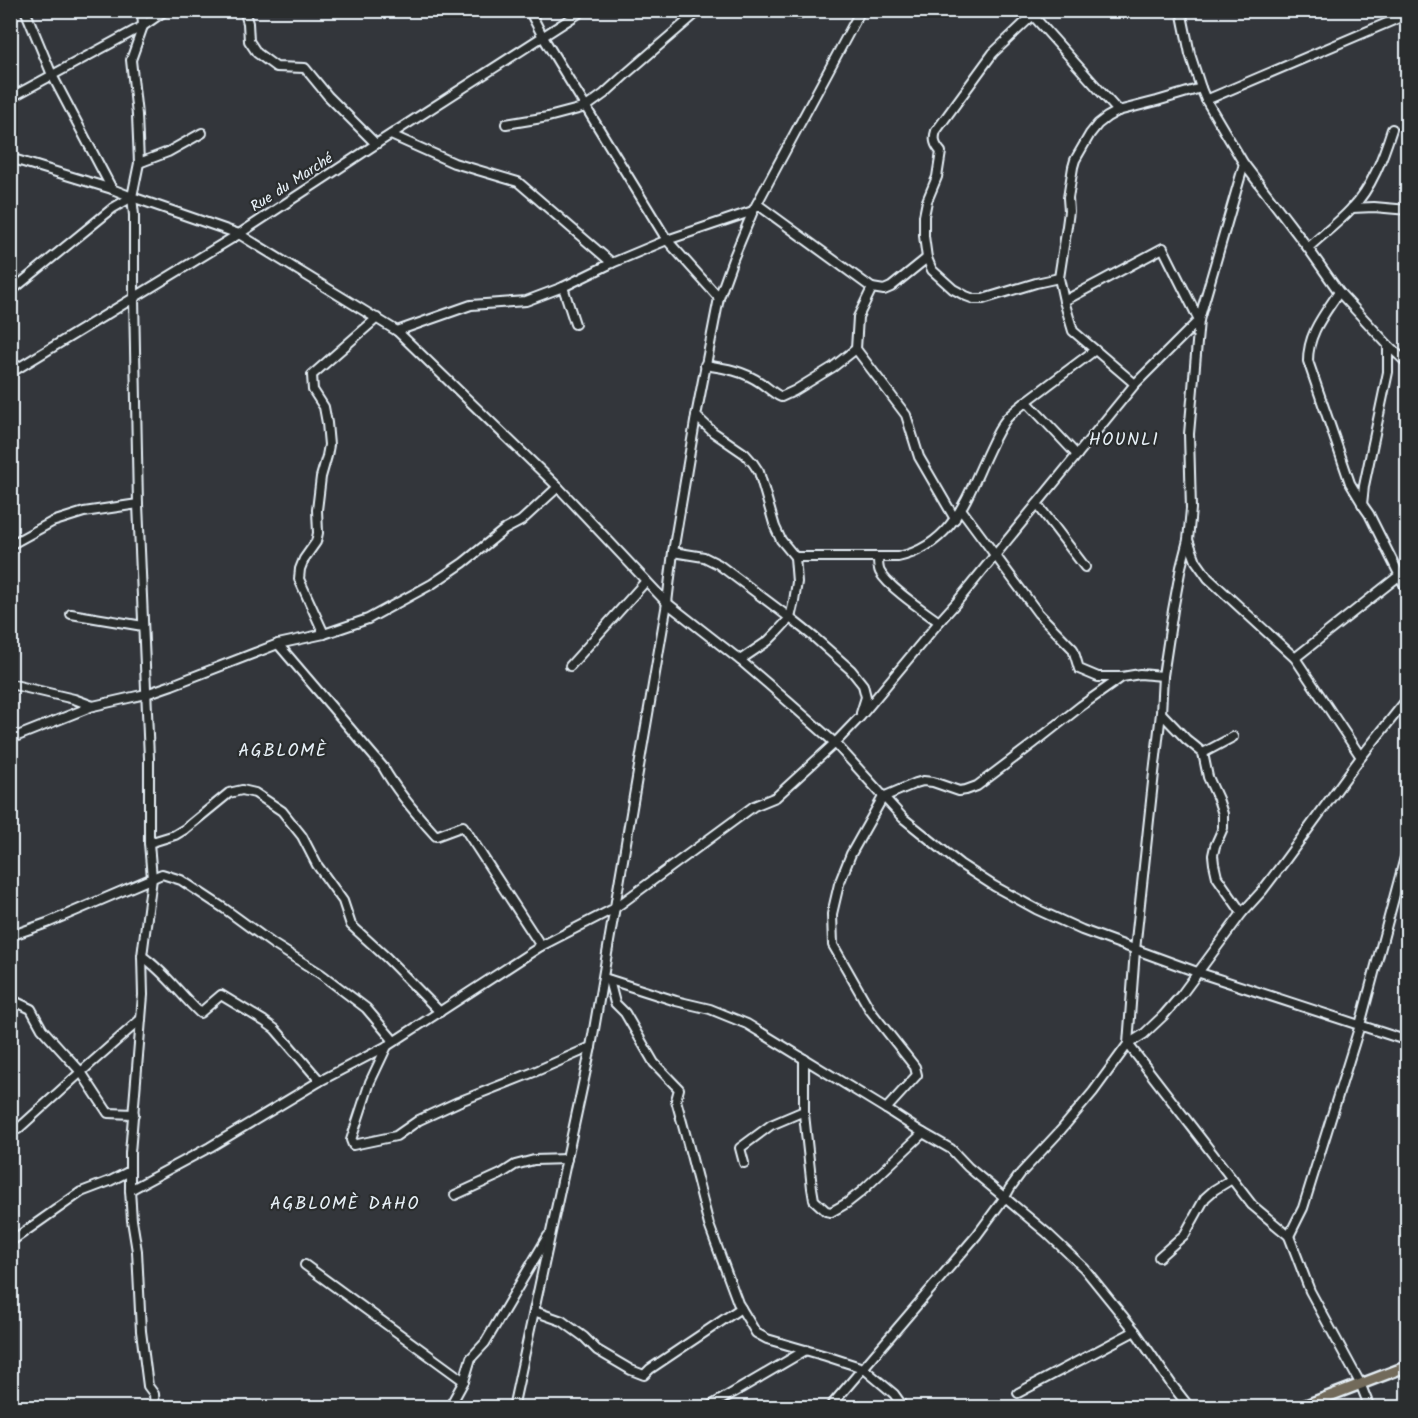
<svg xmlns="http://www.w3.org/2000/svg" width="1418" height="1418" font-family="Kalam,sans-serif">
<rect width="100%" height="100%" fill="#33363b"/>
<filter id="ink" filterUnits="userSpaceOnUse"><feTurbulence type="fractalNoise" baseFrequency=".0167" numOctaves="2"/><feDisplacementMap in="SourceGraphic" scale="12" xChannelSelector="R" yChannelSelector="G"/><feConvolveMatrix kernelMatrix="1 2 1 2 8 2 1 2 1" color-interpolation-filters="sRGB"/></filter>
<g filter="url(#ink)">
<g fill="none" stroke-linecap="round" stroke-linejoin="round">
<defs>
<g id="minor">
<polyline points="25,10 52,75 112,189"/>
<polyline points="142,10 143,26 131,60 137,115 139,163 132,197 239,234 397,331 558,487 667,603 740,660 768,684 835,743 903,818 960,864 994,886 1036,909 1082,930 1197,972 1408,1041"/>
<polyline points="244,10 248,23 249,41 257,53 276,67 305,68 328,96 376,144"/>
<polyline points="529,10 543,37 667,240 719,298"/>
<polyline points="797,10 799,14"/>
<polyline points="1028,10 1118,111"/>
<polyline points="1181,10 1190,54 1201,88 1206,100 1244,164 1308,248 1339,292 1388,345 1388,372 1364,486 1362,504 1369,514 1408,592"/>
<path d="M1033,15L993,53L936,131C933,140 935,145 941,152L937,177L927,201L924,216V236L927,258L932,270L953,289L966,296L974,299H983L1036,283L1059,278"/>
<polyline points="10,98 143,26 166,10"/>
<polyline points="1206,100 1408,14"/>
<polyline points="506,124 548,117 586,107 604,94 627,73 700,10"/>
<polyline points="391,135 454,163 518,182 612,263"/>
<polyline points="10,158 112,189 132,197"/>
<polyline points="139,163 168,152 202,133"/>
<polyline points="1244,164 1199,320 1189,434 1191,509 1188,540 1181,567 1173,610 1163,676 1161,713 1154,773 1135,950 1128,1044 1252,1205 1289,1236 1310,1291 1360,1383 1370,1408"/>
<polyline points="132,197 134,215 134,298 138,504 149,758 149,843 152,878 142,956 143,995 130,1153 130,1190 132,1220 137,1251 141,1331 148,1386 154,1394 155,1408"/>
<polyline points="757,204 872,288"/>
<polyline points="1352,208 1374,207 1408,210"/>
<path d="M1308,248C1322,235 1338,223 1351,209C1372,188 1383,157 1392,129"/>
<polyline points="927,258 891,287 884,290 872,288 858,317 856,349 906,415 919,457 955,519"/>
<polyline points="563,287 575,324"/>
<polyline points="10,292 113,208 132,197"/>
<path d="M1339,292C1324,315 1308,333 1308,361L1350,483L1362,503"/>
<polyline points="1064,301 1163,248 1199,320"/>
<polyline points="397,331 471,305 526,301 563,287 612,263 667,240 753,211"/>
<polyline points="1388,345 1408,364"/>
<path d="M705,365C725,368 744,371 761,383C768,388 773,393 781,397L794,391L833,367L856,349"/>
<polyline points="10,373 239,234 376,144 584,10"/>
<polyline points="1135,384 1073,331 1064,301 1059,278 1067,226 1069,211 1068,198 1073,167 1075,160 1090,134 1098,124 1107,117 1118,111 1157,101 1201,88"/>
<polyline points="1026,401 1077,455"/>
<polyline points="696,416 713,432 745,454 753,463 759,472 775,527 781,540 795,557 797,582 794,601 790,618 777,632 768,641 740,660"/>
<polyline points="1037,504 1085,567"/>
<polyline points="961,509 1038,613 1073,649 1079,669 1098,677 1122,677 1140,674 1163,676"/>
<polyline points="1188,540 1196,561 1208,578 1295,658 1361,757"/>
<polyline points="10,545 52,522 84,512 138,504"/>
<polyline points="673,552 704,557 718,564 790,618 815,638 851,670 863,685 866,697 861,713"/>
<path d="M795,557H898C954,545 967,496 989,450C994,439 999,428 1007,418C1018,407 1031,398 1043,389C1060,376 1078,363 1095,350"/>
<path d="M878,558C878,562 878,568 880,572C889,588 924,611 939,622"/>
<polyline points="71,614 143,626"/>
<polyline points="324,634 299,579 300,569 304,559 316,542 318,533 317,510 321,477 327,456 329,445 327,423 324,407 313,390 312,375 377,318"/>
<path d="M278,644L383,767C397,792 416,814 436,836L463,826L541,946"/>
<polyline points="1295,658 1400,575"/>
<polyline points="570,666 646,581"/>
<polyline points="10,684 74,699 93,706"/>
<polyline points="1161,713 1186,739 1203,753 1208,777 1218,799 1223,814 1223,828 1215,846 1213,855 1214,864 1217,877 1242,913"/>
<polyline points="10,739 93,706 146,694 172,685 278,644 324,634 368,619 432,584 463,563 504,530 521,521 558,487"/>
<polyline points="1203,753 1233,737"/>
<polyline points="149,843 175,835 185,829 229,793 242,790 255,793 282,811 302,836 317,865 343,901 351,925 387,958 440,1012"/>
<polyline points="10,936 47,923 162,874 181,880 225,909 273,944 321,974 366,1008 394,1041"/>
<path d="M142,956C165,972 179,993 200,1013L221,995L264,1021L275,1029L320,1081"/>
<polyline points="604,978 676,1001 710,1009 747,1024 886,1109 923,1133 951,1149 968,1167 1047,1233 1084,1268 1135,1331 1172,1385 1190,1408"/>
<polyline points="609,980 615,1003 625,1013 654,1063 679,1089 676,1100 691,1155 709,1225 738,1303 756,1333 767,1339 826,1356 863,1368 894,1394 904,1408"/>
<polyline points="10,999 31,1009 42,1029 81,1072 141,1019"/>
<polyline points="387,1046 370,1082 351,1140 353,1145 396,1136 419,1120 458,1102 534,1072 591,1047"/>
<polyline points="804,1059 804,1114 812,1188 814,1200 826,1211 831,1212 847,1203 861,1192 923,1133"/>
<polyline points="886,1109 917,1075 915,1067 870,1010 833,945 832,914 839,884 851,854 883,797 916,783 923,781 933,782 959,791 966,790 977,786 1034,743 1081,706 1122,677"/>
<polyline points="18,1129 81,1072 108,1113 134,1114"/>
<polyline points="744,1163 740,1148 771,1125 804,1111"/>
<polyline points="130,1190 210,1147 320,1081 387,1046 541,946 615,908 754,806 776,797 835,743 860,717 939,622 956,603 1135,384 1199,320"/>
<polyline points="455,1195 501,1174 515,1165 534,1160 567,1159"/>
<polyline points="1289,1236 1303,1208 1360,1025 1408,846"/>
<polyline points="10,1242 81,1192 110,1181 130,1171"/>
<polyline points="1159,1257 1185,1234 1205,1198 1214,1190 1232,1179"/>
<polyline points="305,1265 464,1381"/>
<polyline points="534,1311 562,1321 584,1337 597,1350 631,1370 644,1375 650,1369 741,1308"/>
<polyline points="1018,1393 1135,1331"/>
<polyline points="449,1408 464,1381 471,1358 485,1343 548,1236"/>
<polyline points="513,1408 591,1047 667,603 673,552 696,416 719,298 733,259 753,211 861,10"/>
<polyline points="707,1408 806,1350"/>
<polyline points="829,1408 977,1235 1005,1197 1010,1188 1021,1173 1061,1130 1093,1092 1128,1044 1144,1034 1163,1016 1182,994 1242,913 1262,891 1284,862 1361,757 1408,698"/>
</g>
<polyline id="major" points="1298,1408 1408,1366"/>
</defs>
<use href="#minor" stroke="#e8f1f8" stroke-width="12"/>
<use href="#major" stroke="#e8f1f8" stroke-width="14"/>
<use href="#minor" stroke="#2a2d2e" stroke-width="8"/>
<use href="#major" stroke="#726b5a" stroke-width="9"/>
</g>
</g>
<g text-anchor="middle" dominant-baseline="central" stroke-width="4.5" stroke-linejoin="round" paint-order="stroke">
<g font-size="15" fill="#e8f1f8" stroke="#2a2d2e">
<text transform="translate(292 183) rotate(-33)">Rue du Marché</text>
</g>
<g font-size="18" letter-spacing="1.5" fill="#e8f1f8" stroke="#2a2d2e">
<text x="1124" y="440">HOUNLI</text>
<text x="283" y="751">AGBLOMÈ</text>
<text x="345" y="1204">AGBLOMÈ DAHO</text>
</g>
</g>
<rect width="1418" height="1418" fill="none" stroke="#2a2d2e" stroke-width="36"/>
<rect x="18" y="18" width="1382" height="1382" fill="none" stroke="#e8f1f8" stroke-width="2" filter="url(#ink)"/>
</svg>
